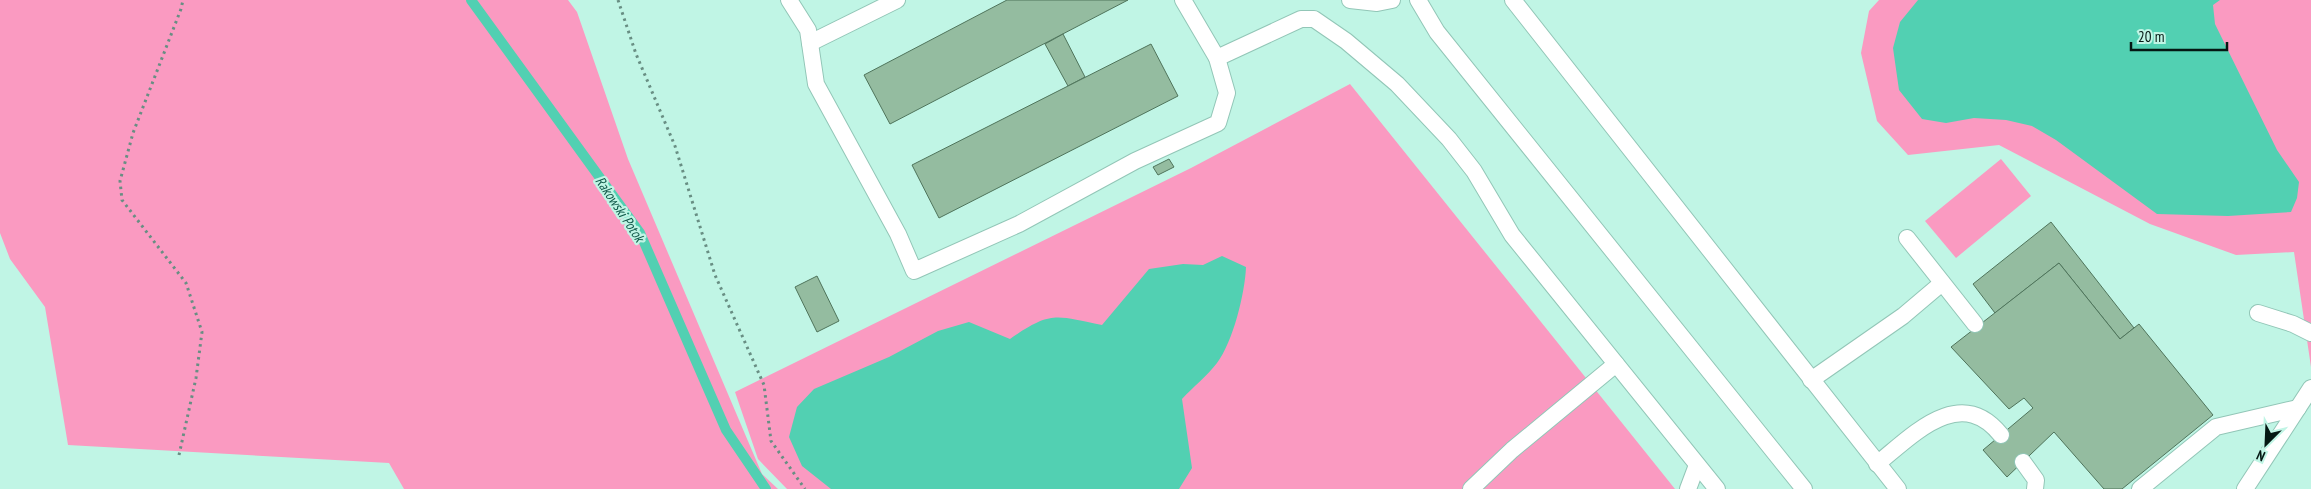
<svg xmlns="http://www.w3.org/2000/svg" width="2311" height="489" font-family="'PT Sans Narrow',sans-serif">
<rect width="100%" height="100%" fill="#c0f5e5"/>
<g fill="#fa9ac1">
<polygon points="0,0 568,0 577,12 628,159 762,474 778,489 404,489 389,463 68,445 45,307 10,259 0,233"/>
<polygon points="1879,0 2311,0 2311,367 2294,252 2236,255 2150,224 1999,145 1908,155 1877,121 1861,53 1869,11"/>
<polygon points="1350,84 1675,489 787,489 758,459 735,392 1191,168"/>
<polygon points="2001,159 2031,196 1956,258 1925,221"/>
</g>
<g fill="#52d0b2">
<polygon points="1918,0 2220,0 2213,5 2215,24 2277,150 2299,182 2297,198 2291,212 2228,216 2157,214 2056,140 2032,126 2006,120 1974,118 1946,123 1922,119 1899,90 1893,48 1900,22"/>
<path d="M1222,256L1246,267C1245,293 1233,342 1217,363C1207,376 1193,387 1182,399L1192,468L1179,489H831L802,466L789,437L797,407L814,389L889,357L938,331L969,322L1010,339C1052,310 1055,316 1102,325L1149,269L1183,264L1203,265Z"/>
</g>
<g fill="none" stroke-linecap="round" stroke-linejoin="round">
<polyline stroke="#52d0b2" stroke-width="10" points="471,0 640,233 726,430 766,489"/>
</g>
<g fill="#94bca0" stroke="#4f745b">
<polygon points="1007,0 1128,0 890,124 864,75"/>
<polygon points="1063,34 1085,77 1068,86 1045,44"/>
<polygon points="1151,44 1178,96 939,218 912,165"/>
<polygon points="1169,159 1174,167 1158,175 1153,167"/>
<polygon points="2051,222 2134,328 2120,339 2059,263 1995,313 1973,284"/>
<polygon points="2059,263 2120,339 2139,324 2213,415 2122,489 2104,489 2054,432 2007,477 1983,450 2033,408 2024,398 2009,409 1951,347"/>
<polygon points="817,276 839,321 817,332 795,287"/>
</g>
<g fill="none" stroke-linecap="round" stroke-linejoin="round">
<defs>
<g id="service">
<polyline points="789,0 808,30 816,84 898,234 914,271 1019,224 1135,161 1218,123 1227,93 1217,58 1183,0"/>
<polyline points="1350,0 1377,3 1392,0"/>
<polyline points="1418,0 1437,32 1804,489"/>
<polyline points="1513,0 1898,489"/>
<polyline points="810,43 897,0"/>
<polyline points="1217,58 1301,19 1314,19 1346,41 1397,84 1449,139 1474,171 1512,235 1717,489"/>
<polyline points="1907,238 1975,324"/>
<polyline points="2258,313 2293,324 2311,333"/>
<polyline points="1811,380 1903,316 1942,283"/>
<polyline points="2023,462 2036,480 2035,489"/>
<path d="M1877,464C1913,435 1960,384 2001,435"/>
<polyline points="1471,489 1512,450 1616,364"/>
<polyline points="1688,489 1697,465"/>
<polyline points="2140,489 2216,427 2298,408"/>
<polyline points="2245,489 2311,388"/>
</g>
</defs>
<use href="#service" stroke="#92c6b7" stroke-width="18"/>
<g stroke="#688e83" stroke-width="3" stroke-dasharray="2.5 4" stroke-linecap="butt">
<polyline points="618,0 636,54 675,146 715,275 764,385 771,441 805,489"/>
<polyline points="179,455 196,378 202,332 186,283 122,200 120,181 133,133 181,9 183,0"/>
</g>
<use href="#service" stroke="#fff" stroke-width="16"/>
</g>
<g text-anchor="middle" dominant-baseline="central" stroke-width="4.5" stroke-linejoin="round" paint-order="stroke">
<g font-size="14" font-style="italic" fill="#12594a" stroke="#c0f5e5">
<text transform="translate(620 209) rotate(56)">Rakowski Potok</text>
</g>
</g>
<g transform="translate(2266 444) rotate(204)" stroke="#c0f5e5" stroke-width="4" paint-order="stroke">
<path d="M0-4L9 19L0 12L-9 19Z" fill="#041813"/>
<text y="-8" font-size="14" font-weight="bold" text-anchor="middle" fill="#041813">N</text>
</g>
<path d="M2131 42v8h96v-8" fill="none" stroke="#041813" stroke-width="2.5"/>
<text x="2138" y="42" font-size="15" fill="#041813" stroke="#c0f5e5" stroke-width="4" paint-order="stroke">20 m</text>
</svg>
